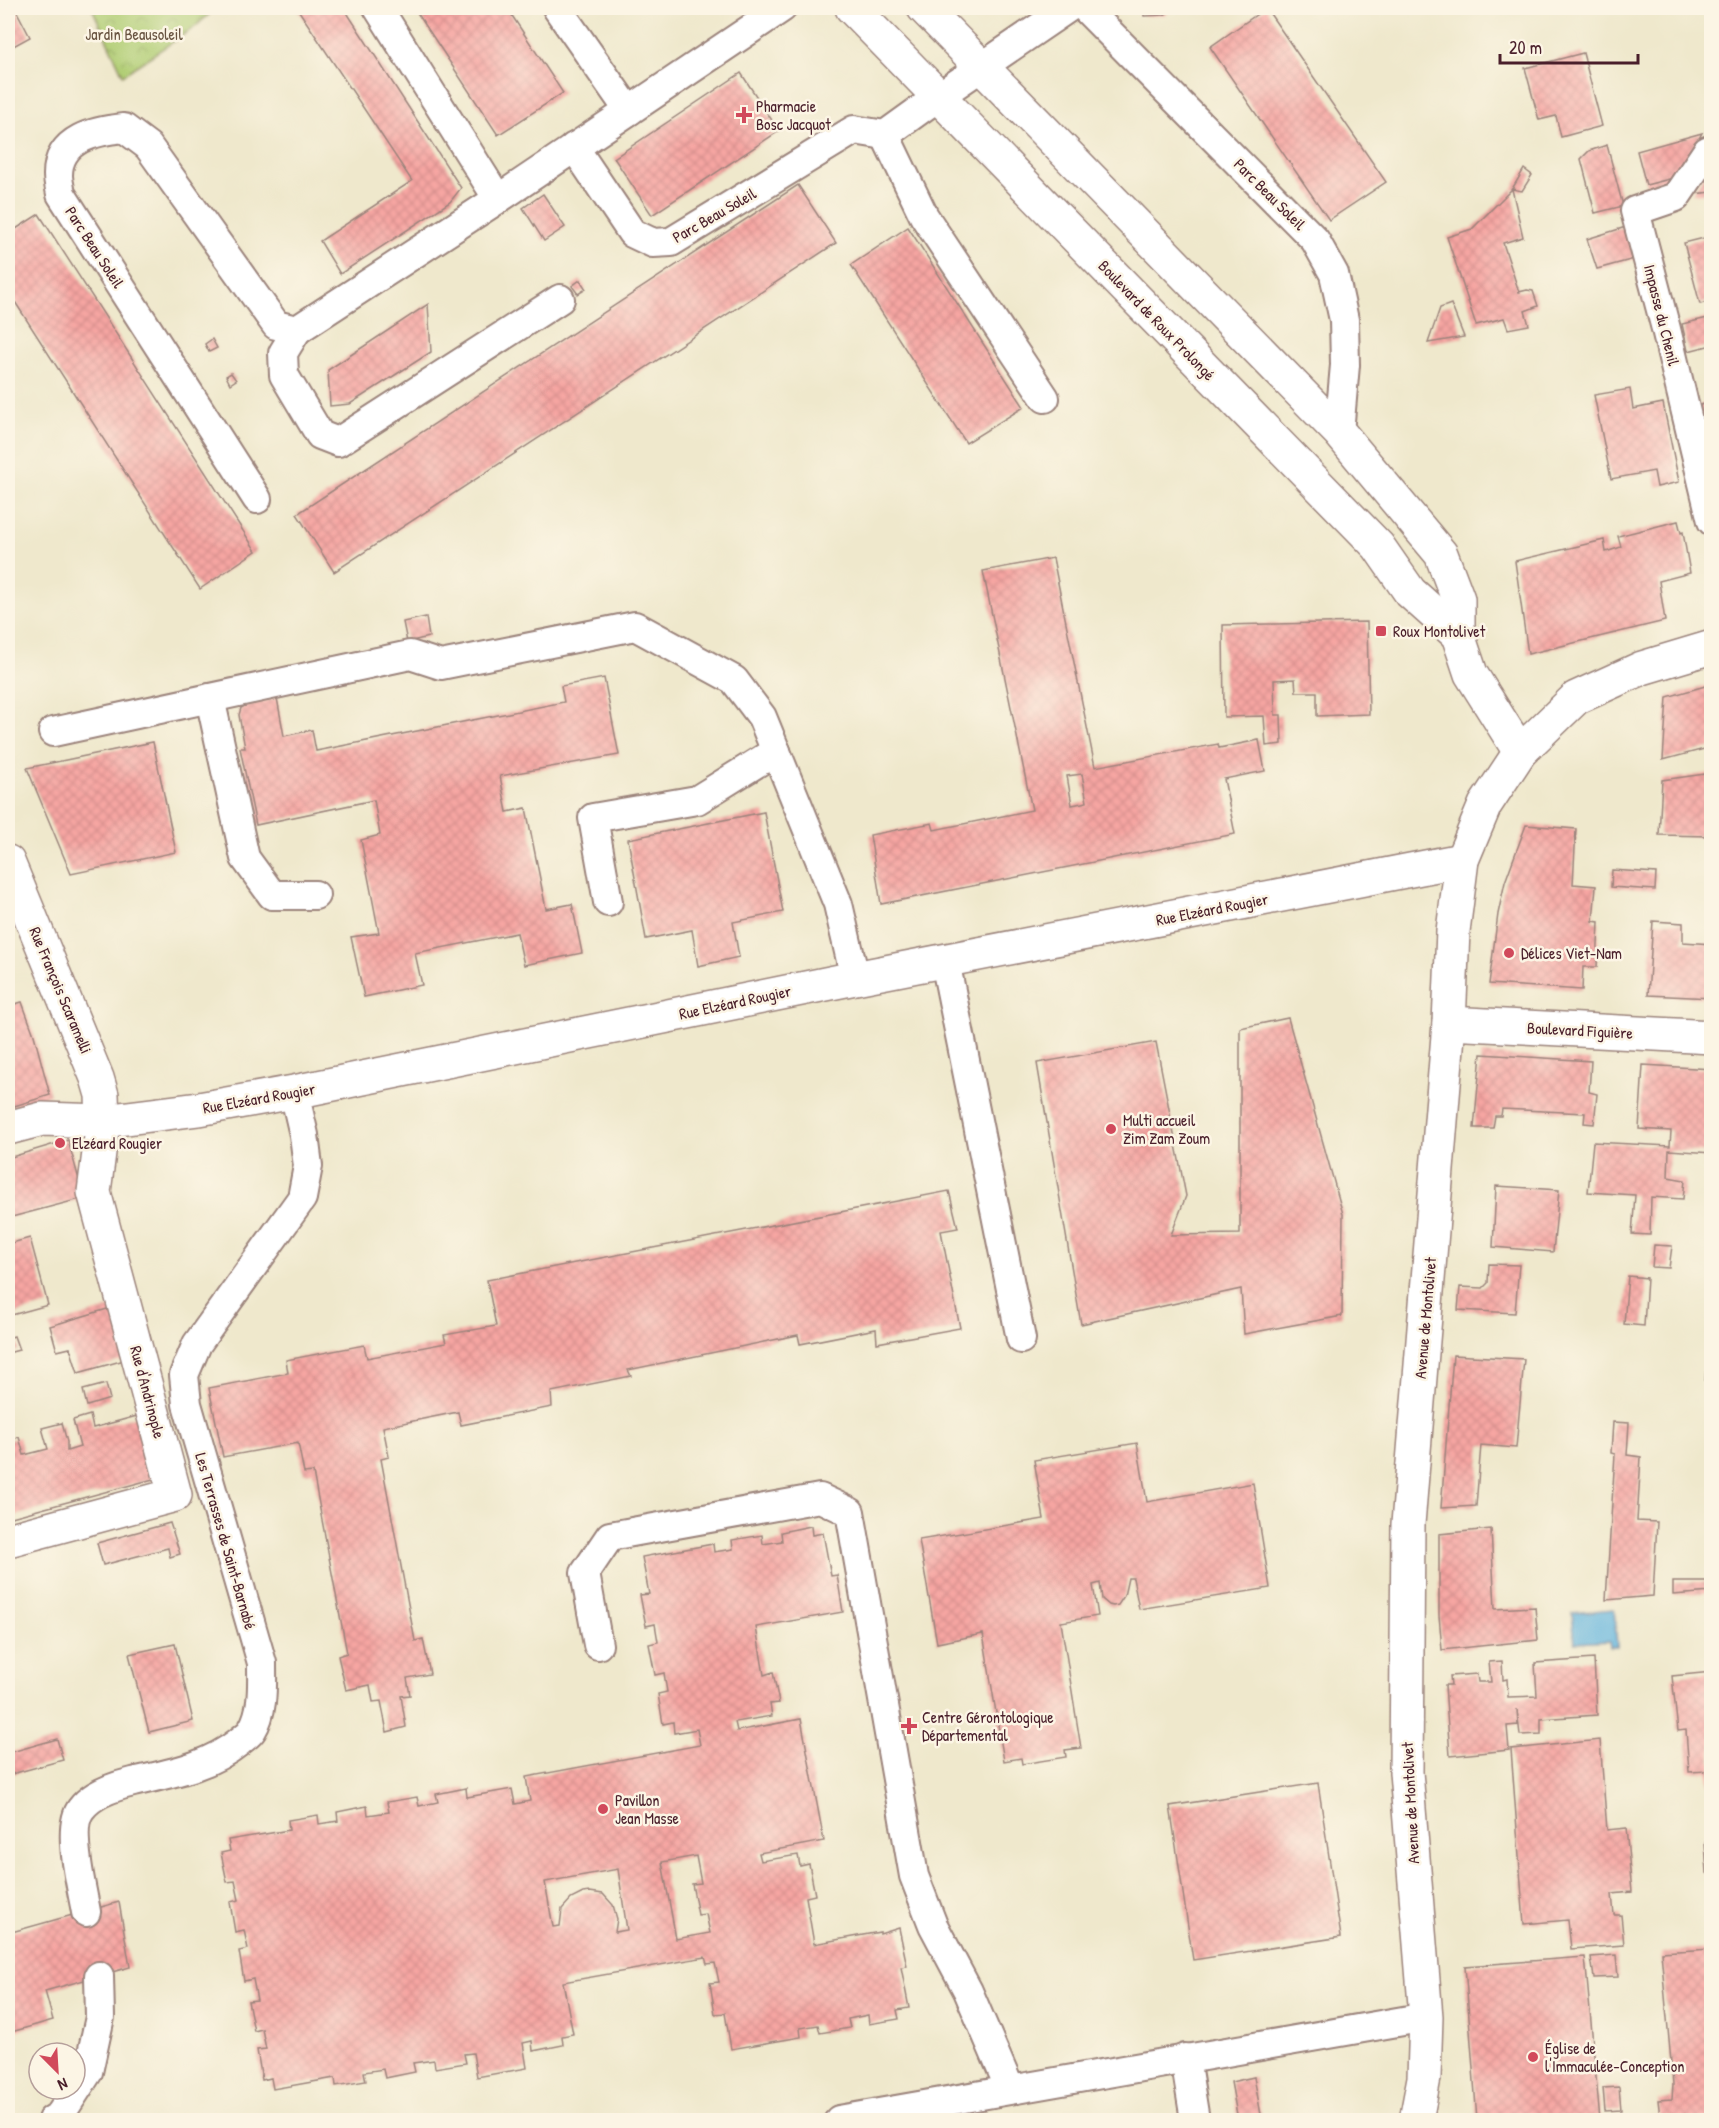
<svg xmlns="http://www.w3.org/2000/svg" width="1719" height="2128" font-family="'Patrick Hand',sans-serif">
<defs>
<pattern id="park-crowns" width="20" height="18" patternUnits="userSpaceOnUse" patternTransform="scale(1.5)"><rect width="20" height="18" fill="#b1ce75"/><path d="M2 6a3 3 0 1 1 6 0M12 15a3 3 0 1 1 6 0" fill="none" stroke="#9ab065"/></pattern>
<pattern id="building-cross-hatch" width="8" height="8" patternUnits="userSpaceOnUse" patternTransform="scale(1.5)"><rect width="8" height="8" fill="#f6a6a2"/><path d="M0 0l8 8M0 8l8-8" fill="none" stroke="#d48e8c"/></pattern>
</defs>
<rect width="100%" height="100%" fill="#fcf5e5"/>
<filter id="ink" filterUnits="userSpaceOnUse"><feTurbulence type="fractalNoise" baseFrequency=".0167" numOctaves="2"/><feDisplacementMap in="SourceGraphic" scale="12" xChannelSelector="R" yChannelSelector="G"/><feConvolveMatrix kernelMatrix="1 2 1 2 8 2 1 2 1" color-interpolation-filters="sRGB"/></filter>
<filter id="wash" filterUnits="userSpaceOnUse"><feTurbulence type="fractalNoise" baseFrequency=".008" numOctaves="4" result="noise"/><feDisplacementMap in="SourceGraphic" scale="24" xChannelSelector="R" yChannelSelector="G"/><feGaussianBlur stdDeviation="1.35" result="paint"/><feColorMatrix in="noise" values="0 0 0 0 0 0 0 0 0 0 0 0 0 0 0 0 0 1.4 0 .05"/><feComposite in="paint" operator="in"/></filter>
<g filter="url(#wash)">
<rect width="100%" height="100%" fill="#efe8cc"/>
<polygon fill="url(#park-crowns)" stroke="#7e7650" stroke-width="1.5" points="92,8 216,8 195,27 123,75"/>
<polygon fill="#61b4dd" stroke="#566a84" stroke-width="1.5" points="1614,1609 1617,1647 1610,1647 1609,1641 1575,1643 1572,1613"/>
<g id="blocks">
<g fill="url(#building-cross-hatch)" fill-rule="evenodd">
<polygon points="8,8 15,8 30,37 8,49"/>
<polygon points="297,8 344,8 461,188 450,202 340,274 320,241 412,181"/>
<polygon points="414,8 507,8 563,93 498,135"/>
<polygon points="1143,8 1175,8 1164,15 1144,16"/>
<polygon points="1266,8 1386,182 1329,220 1210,47"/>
<polygon points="1583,53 1602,126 1561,137 1556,116 1539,120 1525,68"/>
<polygon points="741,73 779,131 652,215 614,158"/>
<polygon points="1702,133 1677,177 1646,185 1637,151"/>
<polygon points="1607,145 1623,206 1595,213 1581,159 1589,151"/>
<polygon points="1710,165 1712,192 1692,194"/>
<polygon points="1524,169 1532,175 1522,191 1512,189"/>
<polygon points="798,185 836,243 334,572 297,514"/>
<polygon points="1512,189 1523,237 1503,243 1519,292 1527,290 1533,291 1538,306 1525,311 1529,325 1508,329 1504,318 1476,325 1447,237 1472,229"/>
<polygon points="543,194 565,227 544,241 523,208"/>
<polygon points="39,214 256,551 200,589 8,291 8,234"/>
<polygon points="1629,226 1638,258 1597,269 1587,239"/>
<polygon points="908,227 1024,407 966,443 851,265"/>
<polygon points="1712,236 1712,301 1700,304 1684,243"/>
<polygon points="580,280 586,289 578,294 572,286"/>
<polygon points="428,304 431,352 350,404 330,406 328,370"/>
<polygon points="1451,304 1464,337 1428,343 1440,308"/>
<polygon points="1712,317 1712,345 1688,351 1682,324"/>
<polygon points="212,339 217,348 209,352 205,344"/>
<polygon points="231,373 236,380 230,384 226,376"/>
<polygon points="1630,389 1633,409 1663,403 1679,482 1657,487 1654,471 1611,479 1594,395"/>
<polygon points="1712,402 1712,466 1692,407"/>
<polygon points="1678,521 1681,533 1683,532 1690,573 1659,581 1665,621 1528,654 1515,561 1604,540 1606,552 1621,547 1618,536"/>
<path d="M1053,558L1095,767L1218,744L1219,748L1259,740L1265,771L1224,779L1235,834L881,904L870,835L932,823L934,830L1032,810L983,571ZM1082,774L1087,802L1072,805L1067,776Z"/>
<polygon points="426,617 429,637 407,642 403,622"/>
<polygon points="1367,622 1369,714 1317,716 1317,692 1296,692 1295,679 1274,680 1275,715 1281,715 1282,744 1266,746 1264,716 1224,717 1223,625"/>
<polygon points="604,678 619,755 500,776 507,812 526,808 546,909 572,904 582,953 524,965 517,933 415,953 422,985 364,997 351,937 379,933 361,840 380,835 374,800 256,825 240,748 245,748 239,715 241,708 246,705 277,698 284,736 312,730 316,751 564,702 561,686"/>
<polygon points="1712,684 1712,747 1663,760 1667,697"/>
<polygon points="153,742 176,852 71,874 27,768"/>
<polygon points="1712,773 1712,836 1659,835 1662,780"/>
<polygon points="764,812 783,912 733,922 739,957 698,966 692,930 646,939 628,839"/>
<polygon points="1526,825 1576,829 1573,884 1596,886 1593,921 1599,922 1597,967 1583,967 1582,990 1489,984 1498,914 1505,882"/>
<polygon points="1612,870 1656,873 1655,890 1611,887"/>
<polygon points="1653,921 1683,923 1683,942 1712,944 1712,998 1648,995"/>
<polygon points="22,1002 34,1035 50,1095 8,1108 8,1006"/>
<polygon points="1288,1018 1343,1214 1342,1316 1244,1334 1241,1289 1081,1324 1037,1063 1156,1042 1186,1196 1171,1235 1240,1234 1240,1028"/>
<polygon points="1481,1054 1591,1061 1589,1092 1597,1094 1594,1124 1584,1123 1585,1113 1502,1109 1501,1116 1495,1116 1493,1128 1474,1128"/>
<polygon points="1643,1065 1712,1069 1712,1153 1669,1150 1668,1177 1685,1180 1683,1199 1651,1197 1650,1235 1632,1234 1635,1195 1588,1192 1593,1142 1670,1146 1671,1131 1639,1129"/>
<polygon points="68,1140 84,1198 8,1218 8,1158"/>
<polygon points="1496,1186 1559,1190 1553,1252 1493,1247"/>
<polygon points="949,1191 958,1228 941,1231 960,1328 877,1343 876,1329 800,1344 798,1335 628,1370 631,1376 551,1392 552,1407 461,1425 458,1412 383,1427 389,1457 381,1459 415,1641 423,1639 430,1674 407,1678 410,1695 401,1696 406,1727 387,1732 381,1701 373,1702 370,1685 346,1690 338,1656 347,1653 313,1472 304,1473 298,1443 223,1457 209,1388 288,1373 286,1360 364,1345 367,1358 446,1343 444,1335 496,1326 487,1280"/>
<polygon points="30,1238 48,1305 8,1316 8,1244"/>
<polygon points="1654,1245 1672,1246 1669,1268 1652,1267"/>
<polygon points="1489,1264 1519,1265 1515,1313 1458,1310 1460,1287 1483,1288 1488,1283"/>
<polygon points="1628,1276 1647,1278 1644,1326 1624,1324"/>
<polygon points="114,1307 128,1359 78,1373 70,1348 57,1351 50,1326"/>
<polygon points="14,1336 19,1350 8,1353 8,1338"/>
<polygon points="1707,1353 1712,1353 1712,1381 1705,1381"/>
<polygon points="1453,1355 1524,1359 1516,1448 1481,1445 1476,1506 1441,1508"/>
<polygon points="106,1384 110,1399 87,1406 83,1390"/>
<polygon points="90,1415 93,1428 137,1416 157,1478 8,1518 8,1440 19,1437 24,1455 48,1449 42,1428 62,1423 67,1442 67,1451 80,1447 73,1420"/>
<polygon points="1613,1422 1629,1423 1627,1455 1641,1457 1637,1521 1657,1522 1653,1596 1606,1600 1615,1454 1611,1453"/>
<polygon points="1137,1443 1147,1502 1253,1483 1270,1588 1139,1609 1133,1578 1128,1578 1124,1596 1118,1605 1113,1606 1109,1605 1102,1599 1100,1583 1093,1585 1098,1616 1061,1622 1081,1748 1065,1750 1066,1757 1022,1764 1021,1758 1004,1761 983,1634 937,1643 919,1540 1044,1519 1034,1460"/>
<polygon points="170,1523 180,1554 170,1557 168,1548 103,1565 97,1543"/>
<path d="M811,1526L812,1535L823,1533L831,1576L837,1575L843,1612L756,1627L764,1675L773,1672L779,1703L770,1704L772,1716L735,1722L737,1731L801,1719L824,1841L759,1853L761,1861L798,1855L800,1866L809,1864L815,1895L806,1897L814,1944L880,1932V1934L899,1928L907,1966L901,1967L909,2008L897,2010L899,2019L869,2024L868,2015L848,2019L850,2028L820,2033L818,2025L800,2028L801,2037L731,2049L725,2013L715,2014L710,1983L719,1982L715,1963L707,1964L705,1957L563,1982L573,2034L562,2036L563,2045L533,2051L532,2041L523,2043L527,2068L477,2077L473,2053L464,2054L466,2063L435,2068L434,2060L413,2063L415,2072L385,2078L383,2069L364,2072L366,2081L336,2086L335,2078L273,2089L271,2078L262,2080L257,2050L266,2049L262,2029L254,2031L248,2001L257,2000L253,1979L244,1981L239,1951L248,1949L244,1930L235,1932L230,1902L239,1900L235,1881L227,1882L221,1853L230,1851L228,1840L289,1830L288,1820L318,1815L319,1824L338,1821L337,1812L367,1806L368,1815L389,1812L387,1802L417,1797L419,1806L438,1802L436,1794L466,1788L467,1797L512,1789L515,1804L530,1801L526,1777L700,1745L697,1729L674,1733L673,1722L663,1724L658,1694L667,1692L664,1673L655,1675L649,1644L658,1642L655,1624L646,1626L640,1595L649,1594L642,1557L713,1544L714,1552L733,1549L732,1540L762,1535L763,1544L782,1541L781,1532ZM696,1856L701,1883L692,1884L698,1915L706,1914L710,1933L676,1939L662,1862ZM618,1869L627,1930L615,1932L617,1919L613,1905L603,1894L590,1892L583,1893L571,1899L562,1909L560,1926L553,1927L545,1882Z"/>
<polygon points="1491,1529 1495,1609 1535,1607 1538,1640 1442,1650 1439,1615 1439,1534"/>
<polygon points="1673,1582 1711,1582 1712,1592 1673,1595"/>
<polygon points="175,1644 193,1721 149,1732 129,1654"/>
<polygon points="1594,1659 1597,1715 1541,1719 1541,1734 1520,1735 1517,1709 1518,1725 1507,1726 1509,1750 1450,1756 1445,1685 1451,1685 1450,1676 1477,1674 1478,1682 1491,1682 1489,1662 1502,1661 1503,1680 1507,1679 1508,1697 1537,1696 1535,1663"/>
<polygon points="1712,1672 1712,1793 1710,1793 1708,1771 1689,1772 1686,1730 1678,1731 1672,1676"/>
<polygon points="57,1739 63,1760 8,1775 8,1753"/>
<polygon points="1600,1740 1607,1830 1626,1828 1632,1892 1612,1894 1614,1915 1621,1915 1624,1945 1571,1949 1568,1920 1524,1924 1511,1749"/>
<polygon points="1318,1783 1341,1937 1193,1960 1170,1806"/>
<polygon points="1712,1842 1712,1877 1707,1873 1705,1843"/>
<polygon points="119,1902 130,1967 45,1991 53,2020 8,2033 8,1933"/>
<polygon points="1712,1949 1712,2120 1638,2120 1638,2119 1660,2117 1658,2100 1672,2099 1673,2084 1661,1952"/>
<polygon points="1616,1955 1618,1977 1594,1978 1591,1957"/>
<polygon points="1585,1957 1600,2120 1477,2120 1465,1966"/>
<polygon points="1254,2077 1262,2120 1238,2120 1231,2082"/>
<polygon points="1619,2087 1621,2110 1605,2111 1603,2088"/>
</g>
</g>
</g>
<g filter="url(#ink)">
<use href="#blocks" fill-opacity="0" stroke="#9c847c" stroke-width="1.5"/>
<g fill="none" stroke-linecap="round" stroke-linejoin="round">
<defs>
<g id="lane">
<polyline points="378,8 498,199"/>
<polyline points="557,8 629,111"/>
<polyline points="1085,8 1315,240 1334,274 1344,320 1345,365 1339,432"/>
<polyline points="885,135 924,216 1045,398"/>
<polyline points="574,147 632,233 653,243 671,242 854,130 885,135 939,96 1068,8"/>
<polyline points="1712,149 1707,151 1676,197 1635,211 1666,329 1712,521"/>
<polyline points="297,330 283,353 284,375 320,435 338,442 560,299"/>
<path d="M257,499L61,194C60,188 58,181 58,175C58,138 95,131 124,128L148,146L276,325L297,330L498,199L782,8"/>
<polyline points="210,698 245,858 272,895 315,895"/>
<polyline points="53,732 410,655 441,665 635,626 734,680 762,717 838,904 855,978"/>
<polyline points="608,902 593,818 697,800 776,751"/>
<polyline points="945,961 1021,1339"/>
<polyline points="598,1645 585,1573 610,1536 820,1498 850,1512 914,1876 933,1925 968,1991 1010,2089"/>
<path d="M86,1912C82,1888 66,1828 81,1809C92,1794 116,1786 133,1782C171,1773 208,1767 239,1742C243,1738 249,1735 252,1730C264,1710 262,1685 262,1663L187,1404L184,1375L197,1344L302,1198L308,1166L304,1135L294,1092"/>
<polyline points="1185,2058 1195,2120"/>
<polyline points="52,2120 60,2115 88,2072 100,2017 99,1976"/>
<polyline points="839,2120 1426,2017"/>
</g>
<g id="street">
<polyline points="852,8 1378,546 1410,592 1458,635"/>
<polyline points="924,8 1339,432 1441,554 1458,599 1458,635 1471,674 1520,752"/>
<polyline points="8,862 97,1078 102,1095 103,1121 94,1192 175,1495 8,1540"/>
<polyline points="1449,1023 1712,1037"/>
<polyline points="8,1128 42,1119 103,1121 199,1109 294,1092 855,978 1462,860"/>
<polyline points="1416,2120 1424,2078 1426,2017 1406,1772 1408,1524 1449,1023 1453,931 1462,860 1485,805 1520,752 1576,698 1642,668 1712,647"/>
</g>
</defs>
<use href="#lane" stroke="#9c847c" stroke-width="32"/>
<use href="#street" stroke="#9c847c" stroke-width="36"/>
<use href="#lane" stroke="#fff" stroke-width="28"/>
<use href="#street" stroke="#fff" stroke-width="33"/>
</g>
</g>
<g fill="#d1495b" stroke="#fcf5e5" stroke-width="2">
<path d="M741 106h6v6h6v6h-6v6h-6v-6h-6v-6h6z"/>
<rect x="1375" y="625" width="12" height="12" rx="3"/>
<circle cx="1509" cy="953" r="6"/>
<circle cx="1111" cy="1129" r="6"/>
<circle cx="60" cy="1143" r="6"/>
<path d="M906 1717h6v6h6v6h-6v6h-6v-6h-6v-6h6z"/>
<circle cx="603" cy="1809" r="6"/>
<circle cx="1533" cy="2057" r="6"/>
</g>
<g text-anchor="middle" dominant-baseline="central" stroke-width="5" stroke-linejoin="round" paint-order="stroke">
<g font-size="16" fill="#695441" stroke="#fcf5e5">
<text x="134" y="34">Jardin Beausoleil</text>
</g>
<g font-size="16" fill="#4a1f2b" stroke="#fcf5e5" text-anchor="start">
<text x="756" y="106">Pharmacie<tspan x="756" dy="18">Bosc Jacquot</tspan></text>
<text x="1393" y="631">Roux Montolivet</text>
<text x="1521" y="953">Délices Viet-Nam</text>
<text x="1123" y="1120">Multi accueil<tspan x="1123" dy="18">Zim Zam Zoum</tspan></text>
<text x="72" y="1143">Elzéard Rougier</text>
<text x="922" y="1717">Centre Gérontologique<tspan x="922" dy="18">Départemental</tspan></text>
<text x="615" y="1800">Pavillon<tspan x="615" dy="18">Jean Masse</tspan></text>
<text x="1545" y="2048">Église de<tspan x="1545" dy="18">l'Immaculée-Conception</tspan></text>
</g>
<g font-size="16" fill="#4a1f2b" stroke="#fcf5e5">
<text transform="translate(1270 194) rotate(45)">Parc Beau Soleil</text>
<text transform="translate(714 215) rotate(-30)">Parc Beau Soleil</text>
<text transform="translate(95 247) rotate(57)">Parc Beau Soleil</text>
<text transform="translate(1662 315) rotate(76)">Impasse du Chenil</text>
<text transform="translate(1157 320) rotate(46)">Boulevard de Roux Prolongé</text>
<text transform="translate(1212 909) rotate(-11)">Rue Elzéard Rougier</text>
<text transform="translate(61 990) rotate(67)">Rue François Scaramelli</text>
<text transform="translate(735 1002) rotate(-12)">Rue Elzéard Rougier</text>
<text transform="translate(1580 1030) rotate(3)">Boulevard Figuière</text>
<text transform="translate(259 1098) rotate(-10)">Rue Elzéard Rougier</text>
<text transform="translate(1425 1318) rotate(-85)">Avenue de Montolivet</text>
<text transform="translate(148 1392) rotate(75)">Rue d'Andrinople</text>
<text transform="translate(226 1541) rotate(74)">Les Terrasses de Saint-Barnabé</text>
<text transform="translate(1410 1803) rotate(-93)">Avenue de Montolivet</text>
</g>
</g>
<rect width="1719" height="2128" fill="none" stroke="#fcf5e5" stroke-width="30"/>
<g transform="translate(57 2071) rotate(156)"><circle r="28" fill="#fcf5e5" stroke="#b59f9b" stroke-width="1.5"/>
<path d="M0-4.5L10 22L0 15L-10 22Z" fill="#d1495b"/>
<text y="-9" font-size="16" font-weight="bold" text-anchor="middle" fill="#4a1f2b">N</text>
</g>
<path d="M1500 54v9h138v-9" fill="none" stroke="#4a1f2b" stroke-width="3"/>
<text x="1509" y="54" font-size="18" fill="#4a1f2b" stroke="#fcf5e5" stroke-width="4.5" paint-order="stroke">20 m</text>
</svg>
